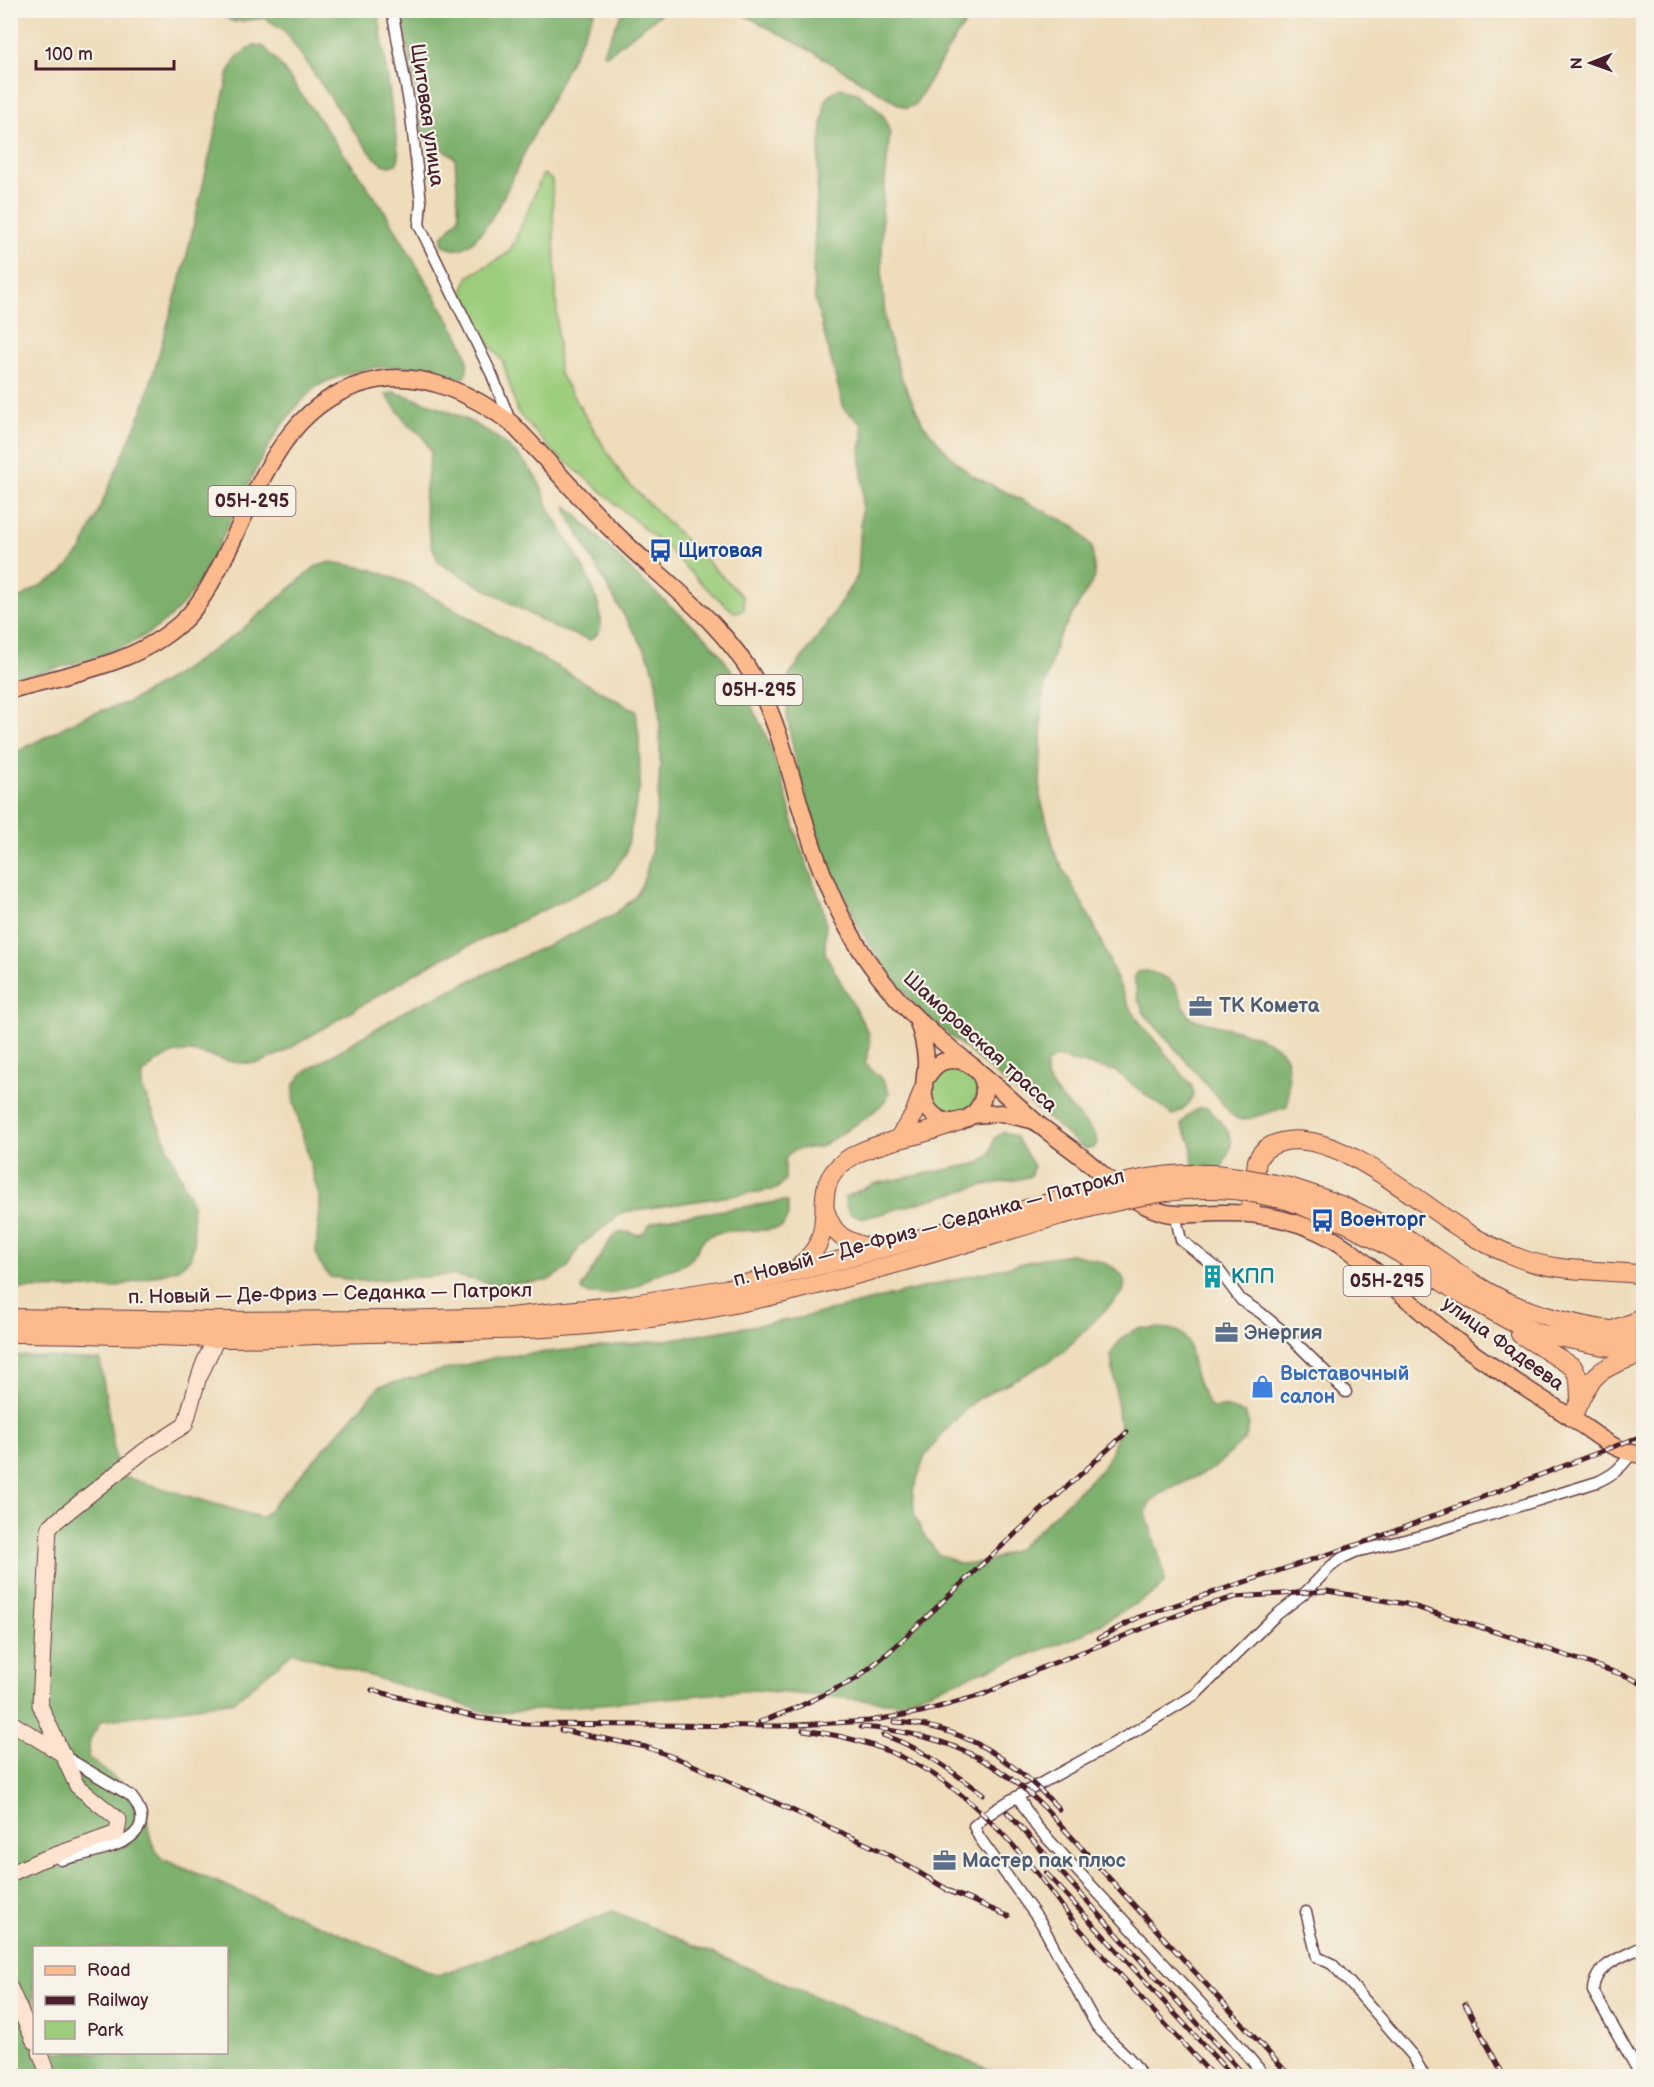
<svg xmlns="http://www.w3.org/2000/svg" width="1654" height="2087" font-family="'Balsamiq Sans',sans-serif">
<rect width="100%" height="100%" fill="#f7f3e8"/>
<filter id="ink" filterUnits="userSpaceOnUse"><feTurbulence type="fractalNoise" baseFrequency=".0167" numOctaves="2"/><feDisplacementMap in="SourceGraphic" scale="12" xChannelSelector="R" yChannelSelector="G"/><feConvolveMatrix kernelMatrix="1 2 1 2 8 2 1 2 1" color-interpolation-filters="sRGB"/></filter>
<filter id="wash" filterUnits="userSpaceOnUse"><feTurbulence type="fractalNoise" baseFrequency=".008" numOctaves="4" result="noise"/><feDisplacementMap in="SourceGraphic" scale="24" xChannelSelector="R" yChannelSelector="G"/><feGaussianBlur stdDeviation="1.35" result="paint"/><feColorMatrix in="noise" values="0 0 0 0 0 0 0 0 0 0 0 0 0 0 0 0 0 1.4 0 .05"/><feComposite in="paint" operator="in"/></filter>
<g filter="url(#wash)">
<rect width="100%" height="100%" fill="#eedcba"/>
<g fill="#9ccd7c" stroke="#737654" stroke-width="1.5">
<polygon points="544,174 552,180 559,373 624,479 743,597 744,609 740,612 734,612 707,589 670,551 587,479 552,451 518,413 503,362 476,326 465,300 463,288 469,276 507,254 513,245 542,176"/>
<circle cx="954" cy="1090" r="23"/>
</g>
<g fill="#7db06c" stroke="#64684c" stroke-width="1.5" fill-rule="evenodd">
<polygon points="214,11 378,11 399,158 396,164 390,166 383,164 374,157 353,130 284,30 265,18 234,22"/>
<path d="M401,11H595C572,58 549,105 525,152C511,180 495,222 471,243C462,250 450,252 442,243V237L459,218L455,158C445,148 431,146 423,135Z"/>
<polygon points="623,11 664,11 607,55 605,55 603,52"/>
<polygon points="737,11 974,11 950,46 915,105 907,108 900,105 815,53"/>
<path d="M254,45L264,47L281,66L384,210L459,337C465,350 471,362 465,376L460,379C415,365 380,360 335,378C329,381 320,383 315,388C270,427 249,486 222,538C212,559 198,587 183,604C139,654 71,664 11,680V603L61,574L82,549L144,406L185,263L229,72L237,57Z"/>
<path d="M841,88L857,93L875,107L885,118L890,134L882,210V278L886,327L901,377L923,424L952,458L971,475L1075,526L1092,547L1095,577L1057,640L1042,696L1040,796L1056,856L1094,925L1126,1001L1138,1020L1191,1085L1194,1093C1191,1102 1182,1112 1172,1115L1115,1071L1056,1057L1046,1064V1076L1054,1090L1095,1134L1097,1142L1095,1147L1091,1149L1083,1148L921,1011L887,971L864,936L827,863L797,767L787,716V690L789,676L824,628L858,575L863,487L860,449L863,437L862,424L844,409L815,299L813,274L819,153L825,101L831,93Z"/>
<path d="M393,392C430,402 483,423 511,449C524,460 535,473 542,489C545,496 546,503 550,510C568,542 598,584 601,621C602,630 597,635 590,640L555,628L439,563L431,543L424,501L431,452L423,436L408,425L386,395Z"/>
<path d="M567,506L638,577L708,639L722,656L744,691L765,733L780,773L799,844L822,904L826,923L825,953L869,1034L870,1046L865,1064L883,1080L889,1092L885,1102L866,1118L820,1147L798,1149L789,1153L785,1160V1180L777,1189L623,1212L580,1246L567,1269L547,1281L496,1285L453,1275L361,1281L330,1277L319,1263L316,1252L320,1201L293,1099L294,1085L304,1072L407,1010L613,915C620,909 632,902 637,894C661,857 668,701 650,660C642,643 630,626 620,609C602,577 584,545 567,513Z"/>
<path d="M330,562L371,569L411,585L636,711L639,737L640,785L626,853L608,879L429,965L282,1053C274,1056 264,1062 256,1063C206,1067 189,1029 143,1074L142,1087L192,1203L194,1244L190,1259L178,1269L112,1288L11,1289V755L85,716L129,702L174,676L239,632L315,567Z"/>
<path d="M1146,971C1167,976 1174,979 1182,1001C1185,1008 1186,1013 1191,1018C1216,1028 1271,1032 1285,1056C1290,1065 1289,1096 1287,1107L1244,1120L1238,1119L1231,1114L1208,1086L1144,1013L1138,999L1134,976L1137,972Z"/>
<path d="M1199,1108H1207C1216,1116 1233,1132 1231,1145C1230,1153 1224,1162 1221,1169L1193,1166L1191,1142L1181,1125L1187,1116Z"/>
<path d="M1004,1132L1016,1137L1034,1166L1030,1176C1014,1182 997,1182 980,1186C953,1193 926,1201 900,1208C887,1212 872,1218 859,1217C848,1217 845,1205 845,1197L873,1184L980,1163L990,1154L995,1138Z"/>
<path d="M783,1201L788,1202V1216L782,1227C760,1234 737,1227 714,1234C697,1239 701,1250 690,1260C680,1269 664,1270 652,1276C646,1280 640,1285 633,1288C619,1293 597,1297 583,1292L582,1287L611,1239L618,1233L629,1232L638,1235L643,1233L651,1223L664,1219Z"/>
<path d="M1071,1254C1089,1258 1133,1265 1123,1292L1064,1351L1048,1362L974,1401L946,1430L925,1456L913,1491L914,1514L923,1534L938,1554L961,1564L986,1562L1019,1548L1102,1469L1113,1448L1120,1426L1111,1355C1116,1342 1131,1327 1146,1328C1155,1329 1170,1327 1179,1332C1191,1339 1191,1358 1194,1370C1197,1382 1203,1394 1209,1405L1213,1408L1224,1407L1245,1413L1249,1425L1245,1439L1214,1468L1162,1493L1149,1503L1146,1514L1164,1572V1582L1156,1592L1079,1636L898,1703L754,1690L492,1714L293,1652L235,1701L101,1721L90,1739L88,1758L145,1801C148,1822 147,1843 162,1859L438,1975L563,1931L613,1911L1004,2076H11L10,1355L100,1360L118,1475L262,1518L380,1386L497,1357L660,1341L800,1318L1043,1258ZM34,1948H226V2052H34Z"/>
</g>
</g>
<g filter="url(#ink)">
<g fill="none" stroke-linecap="round" stroke-linejoin="round">
<defs>
<g id="minor">
<polyline points="392,10 410,108 421,202 419,225 492,375 511,423"/>
<polyline points="1175,1214 1181,1240 1218,1269 1241,1300 1261,1313 1290,1337 1346,1392"/>
<polyline points="1018,1797 1036,1826 1229,2034 1265,2076"/>
<path d="M61,1860C92,1851 169,1843 131,1796L64,1756"/>
<polyline points="1306,1912 1317,1957 1332,1964 1350,1983 1413,2056 1424,2076"/>
<path d="M1140,2076C1139,2062 1106,2039 1096,2025L1041,1923L979,1837L974,1826L986,1816L1009,1801L1127,1736L1196,1694L1275,1616L1307,1591L1330,1567L1342,1558L1355,1552L1425,1535L1597,1482C1613,1475 1621,1468 1631,1454"/>
<path d="M1641,2076L1593,1991C1594,1964 1623,1957 1644,1946"/>
</g>
<g id="secondary">
<polyline points="10,1722 64,1755"/>
<path d="M10,1874L38,1861L117,1833L119,1820L77,1786L40,1705L49,1527L144,1451L185,1425C194,1397 200,1362 217,1338L200,1376"/>
<polyline points="10,1988 34,2041"/>
<polyline points="40,2052 49,2076"/>
</g>
<g id="primary">
<path d="M10,690C71,673 138,665 185,619C200,604 211,584 220,566C259,492 282,398 377,380C424,371 474,395 511,423C549,461 583,503 622,540C668,584 723,623 755,680C777,720 788,766 801,809C827,898 858,966 928,1029C950,1049 974,1067 996,1086C1010,1098 1024,1112 1038,1124C1053,1136 1068,1146 1083,1158C1107,1177 1132,1204 1162,1212C1180,1217 1201,1213 1219,1213C1266,1212 1309,1221 1348,1249C1385,1277 1417,1310 1453,1338C1491,1368 1533,1392 1573,1419C1596,1434 1615,1453 1644,1455"/>
<path d="M917,1019C922,1033 925,1045 926,1060C927,1079 916,1101 935,1116C960,1134 990,1109 983,1081C978,1064 958,1056 942,1062C935,1065 930,1072 926,1078"/>
<polyline points="973,1115 1001,1113 1031,1120"/>
</g>
<g id="trunk">
<polyline points="898,1139 914,1115 923,1090"/>
<path d="M1290,1187C1326,1198 1361,1212 1395,1231C1435,1254 1471,1287 1515,1305C1556,1321 1600,1331 1644,1333"/>
<polyline points="1287,1200 1350,1225 1401,1254 1453,1289 1510,1321 1538,1333 1603,1346 1644,1350"/>
<path d="M825,1210C834,1239 847,1241 875,1250"/>
<path d="M1250,1213L1257,1161C1261,1150 1270,1145 1281,1142C1337,1128 1420,1204 1466,1232C1483,1243 1501,1251 1519,1258C1555,1272 1599,1270 1637,1274L1644,1278"/>
<path d="M795,1271C813,1254 823,1244 824,1217C825,1208 824,1198 826,1189C834,1152 885,1143 916,1135C931,1131 945,1126 960,1121"/>
<polyline points="10,1318 214,1321 392,1320 510,1317 632,1304 725,1289 830,1263 1056,1201"/>
<polyline points="1617,1328 1635,1322 1644,1314"/>
<path d="M10,1333C78,1333 146,1336 214,1338C265,1339 317,1334 369,1333C465,1331 562,1331 657,1317C795,1298 928,1254 1061,1215"/>
<polyline points="1520,1334 1573,1367 1579,1379 1580,1398"/>
<path d="M1572,1418C1591,1373 1597,1369 1644,1353"/>
</g>
</defs>
<use href="#minor" stroke="#633b40" stroke-width="13"/>
<use href="#secondary" stroke="#633b40" stroke-width="17"/>
<use href="#primary" stroke="#633b40" stroke-width="19"/>
<use href="#trunk" stroke="#633b40" stroke-width="20"/>
<use href="#minor" stroke="#fff" stroke-width="10"/>
<use href="#secondary" stroke="#fee3d1" stroke-width="15"/>
<use href="#primary" stroke="#fcba8d" stroke-width="16"/>
<use href="#trunk" stroke="#fcba8d" stroke-width="18"/>
<defs>
<g id="rail">
<polyline points="1099,1638 1139,1617 1371,1540 1644,1435"/>
<polyline points="372,1690 479,1718 525,1724 779,1726 869,1721 921,1712 982,1695 1046,1666 1191,1610 1235,1597 1327,1591 1406,1604 1518,1639 1629,1677 1644,1685"/>
<polyline points="760,1722 796,1708 856,1679 895,1647 978,1568 1127,1432"/>
<path d="M894,1722C965,1725 1012,1760 1059,1809"/>
<path d="M861,1727C938,1733 991,1754 1046,1809L1290,2076"/>
<polyline points="561,1730 646,1747 684,1761 886,1853 955,1894"/>
<path d="M803,1730C908,1743 965,1787 1031,1866C1048,1886 1062,1908 1079,1928C1122,1978 1168,2027 1213,2076"/>
<path d="M883,1735C921,1747 951,1771 983,1794"/>
<polyline points="1007,1812 1245,2076"/>
<polyline points="1046,1873 1232,2076"/>
<polyline points="947,1890 1008,1916"/>
<polyline points="1465,2004 1504,2076"/>
</g>
</defs>
<use href="#rail" stroke="#4a1f2b" stroke-width="5"/>
<use href="#rail" stroke="#f7f3e8" stroke-width="3" stroke-dasharray="9" stroke-linecap="butt"/>
<defs>
<g id="trunk-bridge">
<path d="M1056,1201C1107,1186 1158,1171 1212,1174C1238,1175 1264,1182 1290,1187"/>
<path d="M1061,1215C1118,1201 1173,1185 1232,1190C1250,1191 1269,1197 1287,1200"/>
</g>
</defs>
<use href="#trunk-bridge" stroke="#633b40" stroke-width="20" stroke-linecap="butt"/>
<use href="#trunk-bridge" stroke="#fcba8d" stroke-width="18"/>
</g>
</g>
<defs>
<symbol id="bus-bare" viewBox="-9 -9 18 18"><path d="M-5-6H5V4H4V6H2V4H-2V6H-4V4H-5ZM-3.5-4V0h7V-4ZM-3.5 1.2v1.5H-2V1.2ZM2 1.2v1.5H3.5V1.2Z" fill="#1a4fb4" stroke="#f7f3e8" stroke-width="2.5" paint-order="stroke"/></symbol>
<symbol id="office-bare" viewBox="-9 -9 18 18"><path d="M-6-3h4V-5.5h4V-3h4V5H-6ZM-1-4.5V-3h2v-1.5ZM-6 0V1H6V0Z" fill="#5c6f8a" stroke="#f7f3e8" stroke-width="2.5" paint-order="stroke"/></symbol>
<symbol id="building-bare" viewBox="-9 -9 18 18"><path d="M-4-6H4V6H1V3H-1V6H-4ZM-2.5-4.3h1.7v1.8h-1.7ZM.8-4.3h1.7v1.8H.8ZM-2.5-1h1.7V.8h-1.7ZM.8-1h1.7V.8H.8Z" fill="#0f9aa8" stroke="#f7f3e8" stroke-width="2.5" paint-order="stroke"/></symbol>
<symbol id="shop-bare" viewBox="-9 -9 18 18"><path d="M-5-2.5h2.3a2.7 3.5 0 0 1 5.4 0H5L5.5 6h-11ZM-1.5-2.5h3a1.5 2.3 0 0 0-3 0Z" fill="#3f7fe0" stroke="#f7f3e8" stroke-width="2.5" paint-order="stroke"/></symbol>
</defs>
<g fill-rule="evenodd">
<use href="#bus-bare" x="644" y="534" width="33" height="33"/>
<use href="#office-bare" x="1184" y="990" width="33" height="33"/>
<use href="#bus-bare" x="1306" y="1204" width="33" height="33"/>
<use href="#building-bare" x="1196" y="1260" width="33" height="33"/>
<use href="#office-bare" x="1210" y="1316" width="33" height="33"/>
<use href="#shop-bare" x="1246" y="1370" width="33" height="33"/>
<use href="#office-bare" x="928" y="1844" width="33" height="33"/>
</g>
<g text-anchor="middle" dominant-baseline="central" stroke-width="4.5" stroke-linejoin="round" paint-order="stroke">
<g fill="#f7f3e8" stroke="#7e5f64" stroke-width="1.5">
<rect x="208.5" y="486" width="87" height="30" rx="4.5"/>
<rect x="715.5" y="675" width="87" height="30" rx="4.5"/>
<rect x="1343.5" y="1266" width="87" height="30" rx="4.5"/>
</g>
<g font-size="18" font-weight="bold" fill="#4a1f2b">
<text x="252" y="501">05Н-295</text>
<text x="759" y="690">05Н-295</text>
<text x="1387" y="1281">05Н-295</text>
</g>
<g font-size="20" fill="#4a1f2b" stroke="#f7f3e8">
<text transform="translate(427 115) rotate(82)">Щитовая улица</text>
<text transform="translate(980 1042) rotate(42)">Шаморовская трасса</text>
<text transform="translate(929 1228) rotate(-15)">п. Новый — Де-Фриз — Седанка — Патрокл</text>
<text transform="translate(330 1294) rotate(-1)">п. Новый — Де-Фриз — Седанка — Патрокл</text>
<text transform="translate(1503 1344) rotate(36)">улица Фадеева</text>
</g>
<g font-size="20" font-weight="bold" fill="#164399" stroke="#f7f3e8" text-anchor="start">
<text x="678" y="551">Щитовая</text>
<text x="1340" y="1220">Военторг</text>
</g>
<g font-size="20" font-weight="bold" fill="#4e5e75" stroke="#f7f3e8" text-anchor="start">
<text x="1219" y="1006">ТК Комета</text>
<text x="1244" y="1333">Энергия</text>
<text x="962" y="1861">Мастер пак плюс</text>
</g>
<g font-size="20" font-weight="bold" fill="#0d838f" stroke="#f7f3e8" text-anchor="start">
<text x="1231" y="1277">КПП</text>
</g>
<g font-size="20" font-weight="bold" fill="#366cbe" stroke="#f7f3e8" text-anchor="start">
<text x="1280" y="1374">Выставочный<tspan x="1280" dy="23">салон</tspan></text>
</g>
</g>
<rect width="1654" height="2087" fill="none" stroke="#f7f3e8" stroke-width="36"/>
<rect x="33" y="1946" width="195" height="108" fill="#f7f3e8" stroke="#b29e9c" stroke-width="1.5"/>
<rect x="45" y="1966" width="30" height="9" fill="#fcba8d" stroke="#b29e9c" stroke-width="1.5"/>
<text x="87" y="1976" font-size="18" fill="#4a1f2b">Road</text>
<rect x="45" y="1996" width="30" height="9" fill="#4a1f2b" stroke="#b29e9c" stroke-width="1.5"/>
<text x="87" y="2006" font-size="18" fill="#4a1f2b">Railway</text>
<rect x="45" y="2021" width="30" height="18" fill="#9ccd7c" stroke="#b29e9c" stroke-width="1.5"/>
<text x="87" y="2036" font-size="18" fill="#4a1f2b">Park</text>
<g transform="translate(1591 63) rotate(269)" stroke="#f7f3e8" stroke-width="4.5" paint-order="stroke">
<path d="M0-4.5L10 22L0 15L-10 22Z" fill="#4a1f2b"/>
<text y="-9" font-size="16" font-weight="bold" text-anchor="middle" fill="#4a1f2b">N</text>
</g>
<path d="M36 60v9h138v-9" fill="none" stroke="#4a1f2b" stroke-width="3"/>
<text x="45" y="60" font-size="18" fill="#4a1f2b" stroke="#f7f3e8" stroke-width="4.5" paint-order="stroke">100 m</text>
</svg>
